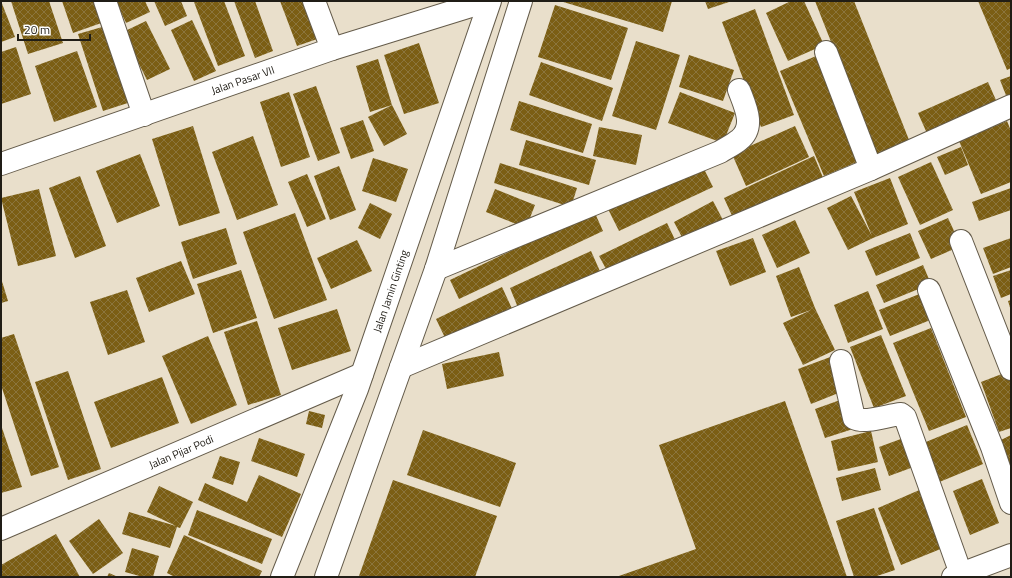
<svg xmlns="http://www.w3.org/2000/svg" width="1012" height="578" font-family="'Titillium Web',sans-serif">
<defs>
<pattern id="building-cross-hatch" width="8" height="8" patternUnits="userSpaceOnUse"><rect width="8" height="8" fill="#7b5e14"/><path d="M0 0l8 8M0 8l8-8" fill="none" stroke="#8b753d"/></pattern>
</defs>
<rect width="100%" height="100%" fill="#e9dfcb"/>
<g fill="url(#building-cross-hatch)">
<polygon points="1,1 15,37 1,42"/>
<polygon points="11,1 49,1 63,43 28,54"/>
<polygon points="62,1 100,1 107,21 73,33"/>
<polygon points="116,1 145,1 150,12 126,23"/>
<polygon points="154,1 181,1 187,16 165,26"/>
<polygon points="195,1 224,1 245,56 218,66 194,2"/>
<polygon points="234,1 255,1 273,51 255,58"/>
<polygon points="280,1 310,1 323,37 297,46"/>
<polygon points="560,1 672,1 663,32"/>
<polygon points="705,1 732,1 708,9"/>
<polygon points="791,1 804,1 824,45 788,61 766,13"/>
<polygon points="815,1 854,1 911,145 877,159"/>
<polygon points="978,1 1011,1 1011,68 1007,70"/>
<polygon points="555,5 628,28 611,80 538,57"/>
<polygon points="755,9 794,115 761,127 722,22"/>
<polygon points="192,20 216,71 194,81 171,30"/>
<polygon points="146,21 170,69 147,80 123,32"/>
<polygon points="109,25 134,101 103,111 78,34"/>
<polygon points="636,41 680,55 656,130 612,116"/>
<polygon points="419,43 439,103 404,114 384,55"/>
<polygon points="16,47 31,94 1,104 1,52"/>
<polygon points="77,51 97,107 54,122 35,66"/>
<polygon points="821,54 864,159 824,176 780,71"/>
<polygon points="689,55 734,70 723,101 679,87"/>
<polygon points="378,59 392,105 370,112 356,66"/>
<polygon points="541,62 613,88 602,121 529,95"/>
<polygon points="1011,76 1011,97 1007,98 1000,80"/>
<polygon points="988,82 999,107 929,138 918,113"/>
<polygon points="316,86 340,153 318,161 293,94"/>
<polygon points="289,92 310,157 281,167 260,102"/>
<polygon points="680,92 735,113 723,143 668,123"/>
<polygon points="519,101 592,124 583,153 510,130"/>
<polygon points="392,105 407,134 384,146 368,117"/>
<polygon points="363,120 374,151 351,159 340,128"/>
<polygon points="1007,121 1011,131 1011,182 981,194 959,141"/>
<polygon points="193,126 220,213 179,226 152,139"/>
<polygon points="795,126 809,157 746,186 732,154"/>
<polygon points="599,127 642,135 636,165 593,156"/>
<polygon points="253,136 278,205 237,220 212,152"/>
<polygon points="526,140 596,160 589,185 519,165"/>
<polygon points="961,147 968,165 945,175 937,157"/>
<polygon points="140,154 160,206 117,223 96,171"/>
<polygon points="814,156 824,180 734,220 724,198"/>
<polygon points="373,158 408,169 396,202 362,191"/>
<polygon points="931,162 953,210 920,225 898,177"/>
<polygon points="500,163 577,188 571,207 494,183"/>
<polygon points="702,165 713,187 619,231 608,209"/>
<polygon points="339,166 356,210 330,220 314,176"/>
<polygon points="307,174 326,219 307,227 288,182"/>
<polygon points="80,176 106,246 75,258 49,188"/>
<polygon points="890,178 908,224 873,238 848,250 827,208 851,196 872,236 854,192"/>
<polygon points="1011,188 1011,210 979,221 972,202"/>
<polygon points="39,189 56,256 18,266 1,198"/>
<polygon points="495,189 535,205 526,228 486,212"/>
<polygon points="713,201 723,220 684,241 674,222"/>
<polygon points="370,203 392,214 380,239 358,228"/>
<polygon points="594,211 603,231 459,299 450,280"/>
<polygon points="295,213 327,300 274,319 243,232"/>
<polygon points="948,218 961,246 931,259 918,231"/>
<polygon points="795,220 810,253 777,268 762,235"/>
<polygon points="667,223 678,246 611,278 599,256"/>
<polygon points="226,228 237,264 193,279 181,242"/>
<polygon points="910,233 920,258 876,276 865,251"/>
<polygon points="753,238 766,272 730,286 716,251"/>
<polygon points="1011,238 1011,267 993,274 983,248"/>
<polygon points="357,240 372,271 331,289 317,258"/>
<polygon points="591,251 603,278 521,315 510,288"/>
<polygon points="181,261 195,294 149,312 136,278"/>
<polygon points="923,265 931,284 884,303 876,285"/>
<polygon points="799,267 815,308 835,350 803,365 783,323 811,310 791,317 776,276"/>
<polygon points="241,270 257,318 213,333 197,284"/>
<polygon points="1011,270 1011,294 1001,298 993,276"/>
<polygon points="1,278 8,301 1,303"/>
<polygon points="502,287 515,315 449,346 436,319"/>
<polygon points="127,290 145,342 108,355 90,302"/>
<polygon points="868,291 883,329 848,343 834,305"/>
<polygon points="922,293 933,319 890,336 879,310"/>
<polygon points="1011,300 1011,311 1008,301"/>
<polygon points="337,309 351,351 292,370 278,328"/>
<polygon points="257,321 281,395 248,405 224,332"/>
<polygon points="931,328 966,417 929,431 893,343"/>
<polygon points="14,334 59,467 31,476 1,385 1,338"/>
<polygon points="881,335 906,396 874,408 850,347"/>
<polygon points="208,336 237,405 191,424 162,356"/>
<polygon points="499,352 504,376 447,389 442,364"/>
<polygon points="833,356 846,390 811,404 798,369"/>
<polygon points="68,371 101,469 68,480 35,382"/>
<polygon points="1007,372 1011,383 1011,428 999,432 981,382"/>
<polygon points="162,377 179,423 111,448 94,402"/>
<polygon points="843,399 853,429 825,438 815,409"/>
<polygon points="785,401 847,577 616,577 696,549 659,445"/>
<polygon points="309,411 325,415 322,428 306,424"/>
<polygon points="1,425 22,487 1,493"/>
<polygon points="967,425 983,464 937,483 921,444"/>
<polygon points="423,430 516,463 500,507 407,475"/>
<polygon points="871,431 878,462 838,471 831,441"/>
<polygon points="1011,435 1011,467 999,441"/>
<polygon points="909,436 919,465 889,476 879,447"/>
<polygon points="259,438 305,454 297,477 251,461"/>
<polygon points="220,456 240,462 233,485 212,478"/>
<polygon points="875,468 881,490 842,501 836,478"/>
<polygon points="259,475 301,494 282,537 198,500 205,483 247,502"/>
<polygon points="982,479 999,523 970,535 953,491"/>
<polygon points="393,480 497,516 475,577 363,577 359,576"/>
<polygon points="159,486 193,502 180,528 177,527 170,548 122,534 129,512 176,526 147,512"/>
<polygon points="924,488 948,546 901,565 878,508"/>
<polygon points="874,508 895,570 874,577 854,577 836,521"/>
<polygon points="197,510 272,539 262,564 188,535"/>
<polygon points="99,519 123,553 93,574 69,541"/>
<polygon points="56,534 80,577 1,577 1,565"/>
<polygon points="184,535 262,571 259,577 175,577 167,573"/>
<polygon points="132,548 159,556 153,577 143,577 125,572"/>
<polygon points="109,573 118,577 107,577"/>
</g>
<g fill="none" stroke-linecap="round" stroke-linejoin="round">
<defs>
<g id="street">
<polyline points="105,1 144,115"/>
<polyline points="314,1 332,49"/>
<polyline points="826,52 871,169"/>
<path id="s1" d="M1,164L332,49L487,1"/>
<polyline points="961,241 1011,369"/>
<path d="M436,269L720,152C726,148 733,145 739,140C756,127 745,106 739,90"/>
<polyline points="929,290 992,447 1011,503"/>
<path d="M841,361L854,418C865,424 888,415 901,414L905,417L961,574"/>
<polyline points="401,367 871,169 1011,106"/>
<path id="s2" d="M1,529L362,374"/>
</g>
<g id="primary">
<path id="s3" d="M282,577L357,389L490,1"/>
<polyline points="326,577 436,269 521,1"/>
</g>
<polyline id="highway" points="953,577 1011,555"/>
</defs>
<use href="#street" stroke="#645b4a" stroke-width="24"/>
<use href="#primary" stroke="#645b4a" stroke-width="24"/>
<use href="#highway" stroke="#645b4a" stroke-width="24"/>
<use href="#street" stroke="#fff" stroke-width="22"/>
<use href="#primary" stroke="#fff" stroke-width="22"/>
<use href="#highway" stroke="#fff" stroke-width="22"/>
</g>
<g text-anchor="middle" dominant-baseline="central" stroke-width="4" stroke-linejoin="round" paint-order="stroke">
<g font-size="11" fill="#201d16" stroke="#fff">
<text stroke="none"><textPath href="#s1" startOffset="256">Jalan Pasar VII</textPath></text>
<text stroke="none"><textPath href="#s3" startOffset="306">Jalan Jamin Ginting</textPath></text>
<text stroke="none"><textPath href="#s2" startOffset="196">Jalan Pijar Podi</textPath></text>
</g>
</g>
<rect width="1012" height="578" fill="none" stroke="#201d16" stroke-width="4"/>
<path d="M18 34v6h72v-6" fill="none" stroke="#201d16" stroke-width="2"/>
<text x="24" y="34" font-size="12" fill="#201d16" stroke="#ffffff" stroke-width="3" paint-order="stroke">20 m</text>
</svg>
